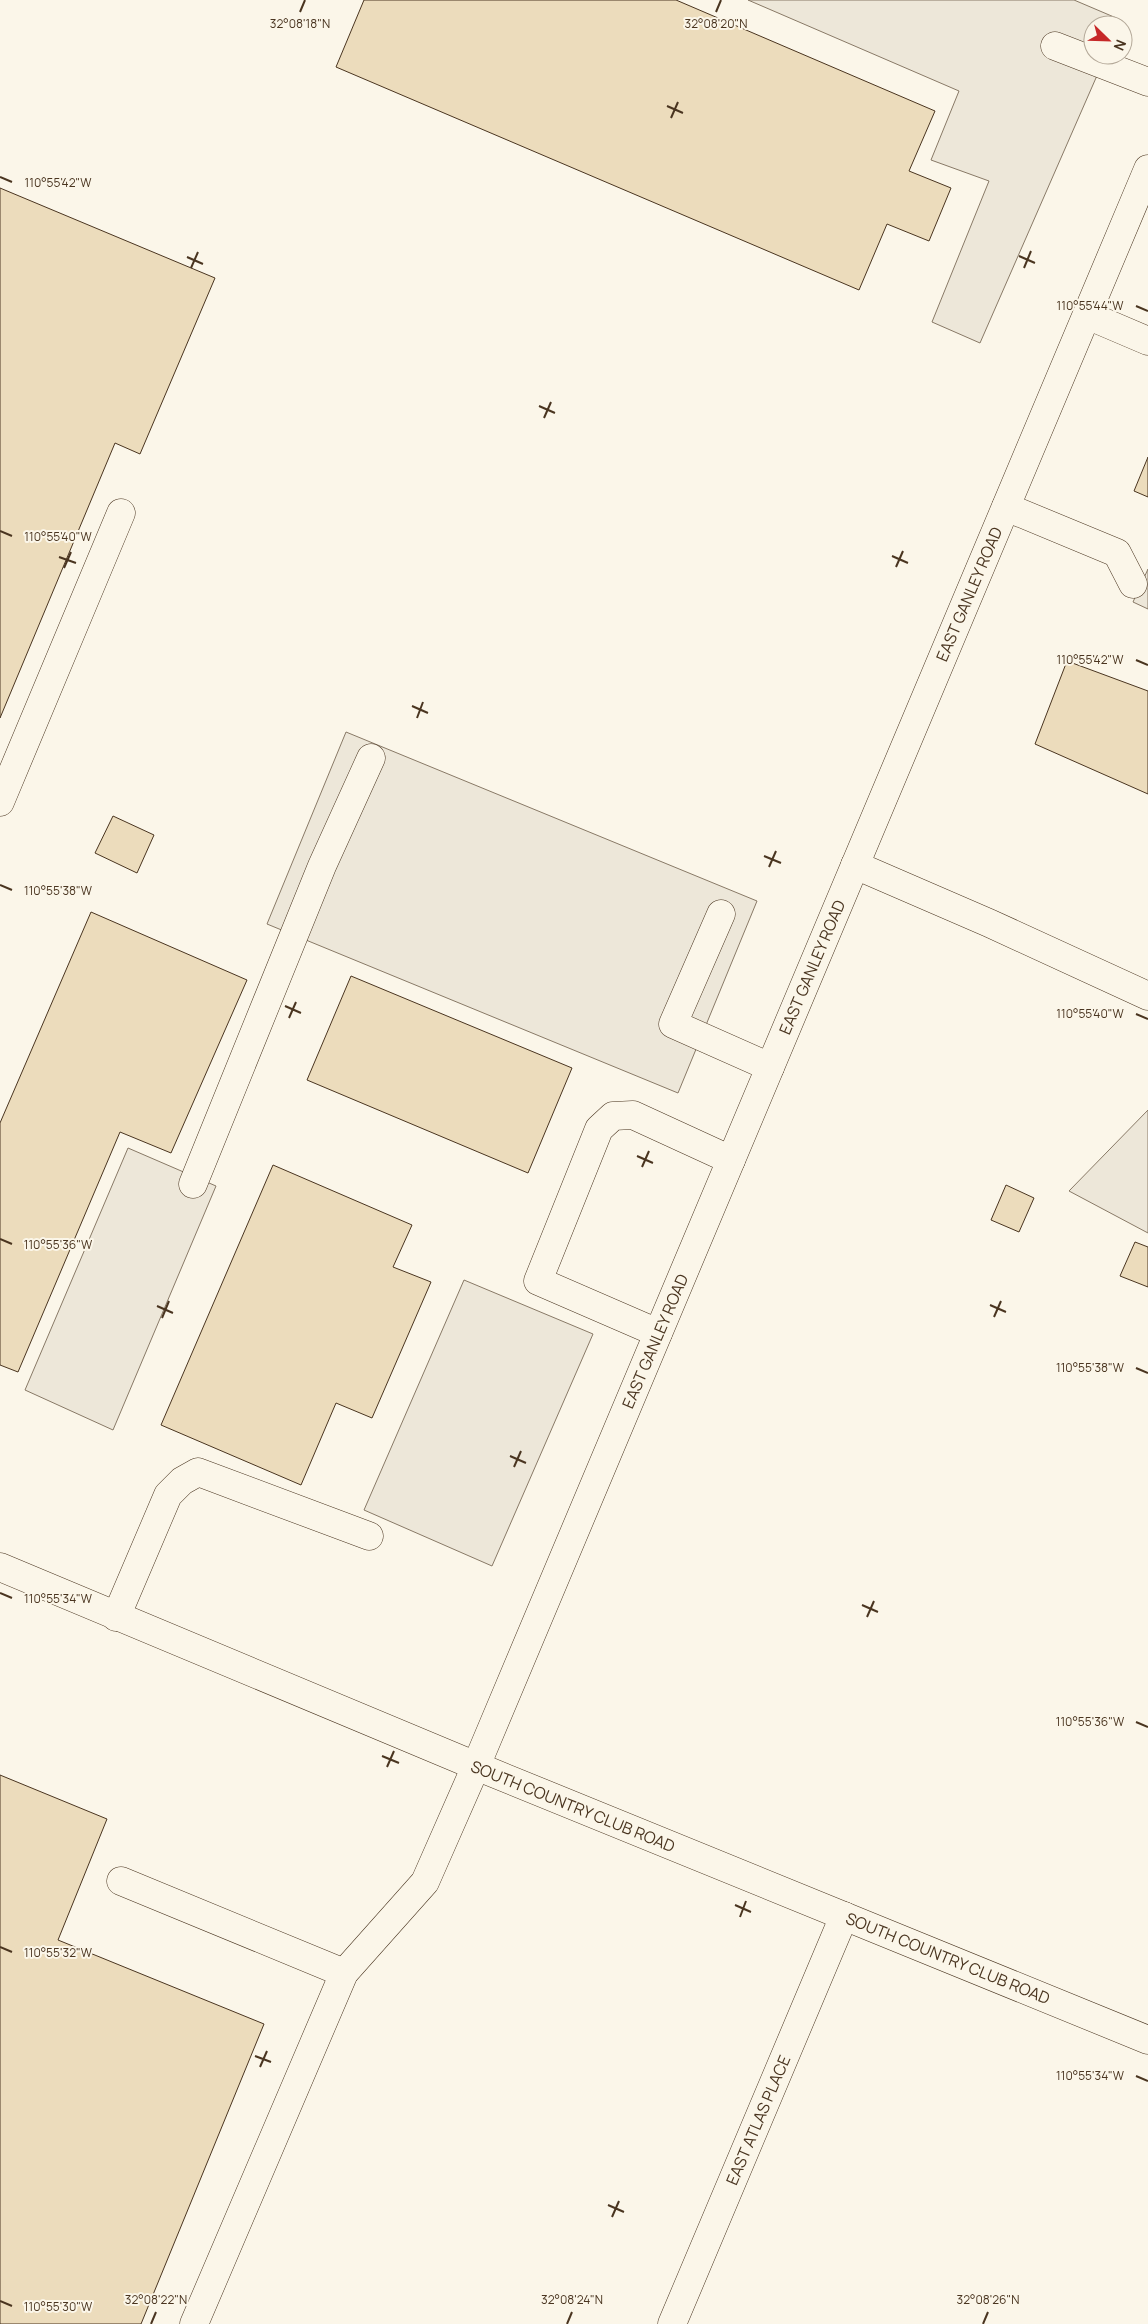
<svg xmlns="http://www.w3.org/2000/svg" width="1148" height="2324" font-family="Manrope,sans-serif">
<rect width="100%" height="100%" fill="#fbf6e9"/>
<g fill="#ede7d9" stroke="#887966">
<polygon points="748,0 1074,0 1121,20 1119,25 1093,25 1093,55 1106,55 980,343 932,322 989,181 931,160 959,91"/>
<polygon points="1148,569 1148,609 1133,602"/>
<polygon points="346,732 757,901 678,1093 267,924"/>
<polygon points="1148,1110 1148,1233 1069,1191"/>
<polygon points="128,1148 216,1186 113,1430 25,1390"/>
<polygon points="464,1280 593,1334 492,1566 364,1510"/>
</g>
<g fill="#ecdcbc" stroke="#4a3520">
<polygon points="364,0 676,0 935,111 909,171 951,188 929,241 887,224 859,290 336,67"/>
<polygon points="0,188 215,278 140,454 115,443 0,718"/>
<polygon points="1148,457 1148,497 1134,491"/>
<polygon points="1067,661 1148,691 1148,794 1035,744"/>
<polygon points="113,816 154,835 137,873 95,853"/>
<polygon points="91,912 247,980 171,1153 120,1132 18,1372 0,1365 0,1123"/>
<polygon points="351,976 572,1068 528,1173 307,1080"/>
<polygon points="273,1165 412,1225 393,1267 431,1282 372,1418 336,1403 301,1485 161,1425"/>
<polygon points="1006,1185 1034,1198 1019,1232 991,1220"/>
<polygon points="1135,1242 1148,1247 1148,1287 1120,1276"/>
<polygon points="0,1775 107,1819 58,1940 264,2024 141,2324 0,2324"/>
</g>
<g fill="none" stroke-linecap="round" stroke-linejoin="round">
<defs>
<g id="minor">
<polyline points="1055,46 1148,82"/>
<polyline points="1087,315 1148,341"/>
<polyline points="1006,507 1117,553 1133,584"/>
<polyline points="0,802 121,513"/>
<polyline points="855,865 989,923 1148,996"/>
<polyline points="721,914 673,1024 770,1067"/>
<polyline points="193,1184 322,866 371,758"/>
<polyline points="658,1333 538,1281 599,1129 613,1116 633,1115 731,1160"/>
<polyline points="0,1567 476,1766 1148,2040"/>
<polyline points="116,1617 168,1495 182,1481 198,1472 369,1536"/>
<polyline points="121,1881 344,1973"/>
<polyline points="194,2324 344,1973 425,1882 476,1766 1148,169"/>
<polyline points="672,2324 844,1916"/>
</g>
</defs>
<use href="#minor" stroke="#4a3520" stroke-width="29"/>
<use href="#minor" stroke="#fbf6e9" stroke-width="28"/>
</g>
<path fill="none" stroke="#4a3520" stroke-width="2" d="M300,12L305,0M716,12L721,0M667,106L683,113M671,118L678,102M0,177L12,182M1019,256L1035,263M187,257L203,264M191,268L198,252M1024,268L1031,251M1136,306L1148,311M539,406L555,413M544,418L551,402M0,531L12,536M892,556L908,563M59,557L76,563M896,567L903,551M64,568L71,552M1136,660L1148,665M412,706L428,713M417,718L423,702M764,856L781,863M769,867L776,851M0,885L12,890M285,1006L301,1013M1136,1014L1148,1019M289,1018L296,1002M637,1156L653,1163M642,1167L649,1151M0,1239L12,1244M990,1305L1006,1312M157,1306L173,1313M994,1317L1001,1301M162,1318L169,1301M1136,1368L1148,1373M510,1456L526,1463M514,1467L521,1451M0,1593L12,1598M862,1605L878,1612M867,1617L874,1601M1136,1722L1148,1727M382,1756L399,1763M387,1767L394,1751M735,1905L751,1912M740,1917L746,1901M0,1947L12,1952M255,2056L271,2062M260,2067L267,2051M1136,2076L1148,2081M608,2205L624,2212M612,2217L619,2201M0,2301L12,2306M151,2324L156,2312M567,2324L572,2312M983,2324L988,2312"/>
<g text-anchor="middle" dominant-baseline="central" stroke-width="4" stroke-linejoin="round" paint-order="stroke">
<g font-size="16" fill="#4a3520" stroke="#fbf6e9">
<text transform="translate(969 594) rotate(-67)">EAST GANLEY ROAD</text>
<text transform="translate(812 967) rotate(-67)">EAST GANLEY ROAD</text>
<text transform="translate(655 1341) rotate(-67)">EAST GANLEY ROAD</text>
<text transform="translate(573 1806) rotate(22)">SOUTH COUNTRY CLUB ROAD</text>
<text transform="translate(948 1958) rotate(22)">SOUTH COUNTRY CLUB ROAD</text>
<text transform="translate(758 2120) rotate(-67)">EAST ATLAS PLACE</text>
</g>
</g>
<g font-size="12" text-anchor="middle" fill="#4a3520" stroke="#fbf6e9" stroke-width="4" stroke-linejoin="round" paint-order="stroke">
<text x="300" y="28">32°08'18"N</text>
<text x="716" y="28">32°08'20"N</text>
<text x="58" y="187">110°55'42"W</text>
<text x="1090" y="310">110°55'44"W</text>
<text x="58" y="541">110°55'40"W</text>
<text x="1090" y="664">110°55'42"W</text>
<text x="58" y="895">110°55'38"W</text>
<text x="1090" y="1018">110°55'40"W</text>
<text x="58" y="1249">110°55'36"W</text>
<text x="1090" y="1372">110°55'38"W</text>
<text x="58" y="1603">110°55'34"W</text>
<text x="1090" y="1726">110°55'36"W</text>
<text x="58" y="1957">110°55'32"W</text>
<text x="1090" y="2080">110°55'34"W</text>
<text x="156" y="2304">32°08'22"N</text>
<text x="572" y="2304">32°08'24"N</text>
<text x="988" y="2304">32°08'26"N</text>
<text x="58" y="2311">110°55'30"W</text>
</g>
<g transform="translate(1108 40) rotate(113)"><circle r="24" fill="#fbf6e9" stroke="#b4a999"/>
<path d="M0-4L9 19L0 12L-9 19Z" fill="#c62828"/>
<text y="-8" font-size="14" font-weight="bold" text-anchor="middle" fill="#4a3520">N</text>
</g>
</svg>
